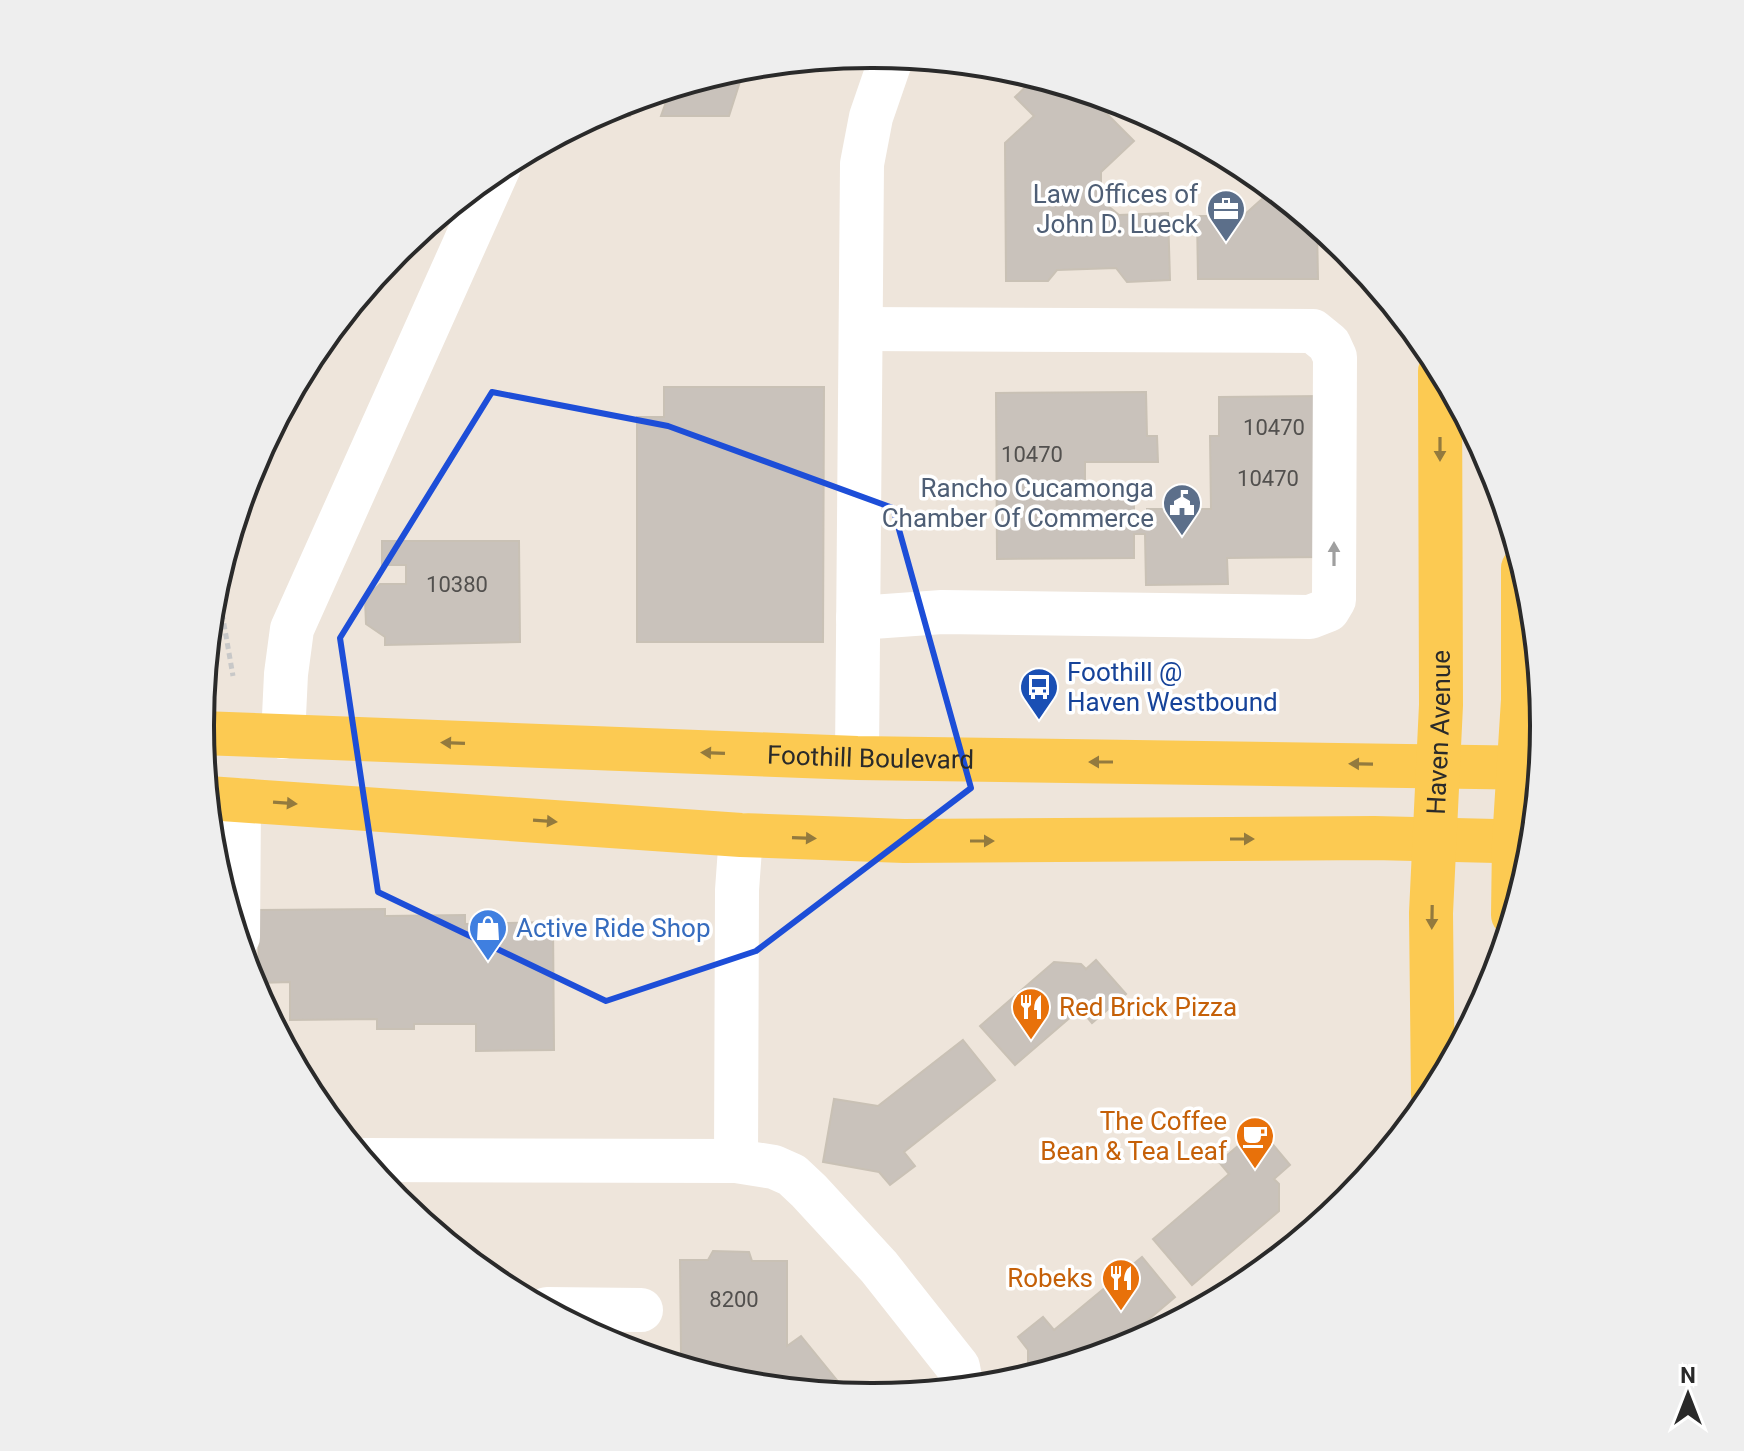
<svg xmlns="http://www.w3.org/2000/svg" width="1744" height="1451" font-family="Roboto,sans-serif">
<rect width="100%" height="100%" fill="#eee5db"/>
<g fill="#c9c2bb" stroke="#c9c1b5" stroke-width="2">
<polygon points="745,66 729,116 661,116 671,88"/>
<polygon points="1036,77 1085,92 1134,141 1101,172 1101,200 1119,215 1168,213 1170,280 1127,282 1116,268 1057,270 1048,281 1006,281 1005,143 1034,116 1015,97"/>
<polygon points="636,99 630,116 594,117 615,105"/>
<polygon points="1262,181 1317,227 1318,279 1198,279 1197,216 1243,216 1263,198"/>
<polygon points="664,387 824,387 823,642 637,642 637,417 664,417"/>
<polygon points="1146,392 1147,436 1157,436 1158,462 1085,462 1085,494 1134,494 1134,522 1147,522 1147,509 1211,509 1210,436 1219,436 1219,397 1324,396 1325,557 1227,558 1228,584 1146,585 1145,534 1134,534 1134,558 997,559 996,393"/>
<polygon points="382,541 519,541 520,642 385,645 385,637 366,624 365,599 380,584 406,584 406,565 382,565"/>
<polygon points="385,909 385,916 465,915 465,924 553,922 554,1050 476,1051 476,1024 414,1024 414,1029 377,1029 377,1019 290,1020 290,982 259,983 258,910"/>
<polygon points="1096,960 1126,994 1092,1023 1080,1009 1015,1065 980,1026 1054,962 1081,964 1086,969"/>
<polygon points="963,1040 995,1080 904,1152 915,1166 890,1185 879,1172 823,1162 834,1099 878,1106"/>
<polygon points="1259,1128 1290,1165 1274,1179 1279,1184 1279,1211 1192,1285 1153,1239 1229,1174 1219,1162"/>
<polygon points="713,1251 749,1252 752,1261 787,1261 787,1346 801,1336 849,1395 741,1384 695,1370 681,1353 680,1260 708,1260"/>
<polygon points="1142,1257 1175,1297 1110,1352 1028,1376 1028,1350 1018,1337 1043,1317 1054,1330"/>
</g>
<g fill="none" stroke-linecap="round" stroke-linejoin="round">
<g stroke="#c8c8c8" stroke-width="5" stroke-dasharray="6 4" stroke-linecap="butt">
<polyline points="239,509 331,331"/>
<polyline points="217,584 233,676"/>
</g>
<g stroke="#fff" stroke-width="44">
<polyline points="858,618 942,612 1310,617 1328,610 1334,600 1335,357 1329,344 1313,331 861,329"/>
<polyline points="283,737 286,674 292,629 499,167"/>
<polyline points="857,758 862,164 871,117 892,56"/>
<polyline points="238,937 239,800"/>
<polyline points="364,1160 736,1161 774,1167 792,1175 809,1191 879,1267 958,1367 962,1388"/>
<polyline points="736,1161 737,890 741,835"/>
<polyline points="547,1309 641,1310"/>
</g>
<g stroke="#fcca52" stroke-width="44">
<path id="s1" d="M201,733L857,758L1539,768"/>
<polyline points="208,798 741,835 904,841 1374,838 1532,842"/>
<polyline points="1513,915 1514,842 1523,700 1523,568"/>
<path id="s2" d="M1433,1094L1431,913L1441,705L1440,371"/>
</g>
</g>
<defs><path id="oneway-solid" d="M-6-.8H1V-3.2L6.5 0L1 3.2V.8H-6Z" transform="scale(2)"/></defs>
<g fill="#937a3e">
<use href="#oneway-solid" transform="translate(1440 449) rotate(90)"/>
<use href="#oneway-solid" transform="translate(453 743) rotate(-178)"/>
<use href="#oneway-solid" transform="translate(713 753) rotate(-178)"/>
<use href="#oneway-solid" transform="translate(1101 762) rotate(-180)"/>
<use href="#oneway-solid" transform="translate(1361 764) rotate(-179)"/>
<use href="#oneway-solid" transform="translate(285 803) rotate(4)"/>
<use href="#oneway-solid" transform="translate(545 821) rotate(4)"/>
<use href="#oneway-solid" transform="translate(804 838) rotate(2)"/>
<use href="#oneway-solid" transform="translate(1242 839)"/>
<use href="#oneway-solid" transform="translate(982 841)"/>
<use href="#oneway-solid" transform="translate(1432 917) rotate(91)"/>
</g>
<use fill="#9f9f9f" href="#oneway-solid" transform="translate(1334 554) rotate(-90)"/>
<path fill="none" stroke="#1d4ed8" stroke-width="6" stroke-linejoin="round" d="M492,392L668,426L893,508L971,788L756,951L606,1001L378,892L340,638Z"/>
<defs>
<symbol id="office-pin" viewBox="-11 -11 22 30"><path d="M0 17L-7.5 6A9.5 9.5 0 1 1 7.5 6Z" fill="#5c6f8a" stroke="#fff"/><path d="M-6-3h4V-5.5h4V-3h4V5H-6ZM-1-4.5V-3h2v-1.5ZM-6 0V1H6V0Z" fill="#fff"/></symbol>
<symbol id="civic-pin" viewBox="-11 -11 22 30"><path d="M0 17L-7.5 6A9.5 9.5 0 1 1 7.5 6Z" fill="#5c6f8a" stroke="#fff"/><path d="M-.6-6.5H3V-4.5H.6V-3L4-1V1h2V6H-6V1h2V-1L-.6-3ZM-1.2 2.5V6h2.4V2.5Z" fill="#fff"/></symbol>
<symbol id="bus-pin" viewBox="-11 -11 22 30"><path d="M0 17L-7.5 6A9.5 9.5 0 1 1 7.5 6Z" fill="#1a4fb4" stroke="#fff"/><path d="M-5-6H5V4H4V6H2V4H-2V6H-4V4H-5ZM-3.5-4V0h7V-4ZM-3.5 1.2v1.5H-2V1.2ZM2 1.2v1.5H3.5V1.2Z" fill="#fff"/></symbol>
<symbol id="shop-pin" viewBox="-11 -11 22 30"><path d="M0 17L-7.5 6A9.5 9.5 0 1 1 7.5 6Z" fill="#3f7fe0" stroke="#fff"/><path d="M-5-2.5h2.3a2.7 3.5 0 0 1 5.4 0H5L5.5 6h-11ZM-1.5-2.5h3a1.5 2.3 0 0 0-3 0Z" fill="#fff"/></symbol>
<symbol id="restaurant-pin" viewBox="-11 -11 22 30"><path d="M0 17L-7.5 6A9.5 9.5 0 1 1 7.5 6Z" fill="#e8710a" stroke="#fff"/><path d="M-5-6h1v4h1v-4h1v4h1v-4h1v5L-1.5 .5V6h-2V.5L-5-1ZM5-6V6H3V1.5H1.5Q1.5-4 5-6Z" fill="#fff"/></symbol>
<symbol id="cafe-pin" viewBox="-11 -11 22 30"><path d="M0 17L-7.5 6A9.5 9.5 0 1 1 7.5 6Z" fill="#e8710a" stroke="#fff"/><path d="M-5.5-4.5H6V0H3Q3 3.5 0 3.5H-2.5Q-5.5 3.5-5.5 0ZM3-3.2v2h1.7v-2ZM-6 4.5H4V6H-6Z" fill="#fff"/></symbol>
</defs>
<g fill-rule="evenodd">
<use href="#office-pin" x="1204" y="187" width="44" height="60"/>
<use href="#civic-pin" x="1160" y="481" width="44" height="60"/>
<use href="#bus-pin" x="1017" y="665" width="44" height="60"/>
<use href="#shop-pin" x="466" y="906" width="44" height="60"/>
<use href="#restaurant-pin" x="1009" y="985" width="44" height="60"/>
<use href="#cafe-pin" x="1233" y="1114" width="44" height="60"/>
<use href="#restaurant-pin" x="1099" y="1256" width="44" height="60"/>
</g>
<g text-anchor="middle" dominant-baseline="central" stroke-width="7" stroke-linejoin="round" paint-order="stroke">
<g font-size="22" fill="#52504e">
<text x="1274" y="427">10470</text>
<text x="1032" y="454">10470</text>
<text x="1268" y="478">10470</text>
<text x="457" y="584">10380</text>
<text x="734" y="1299">8200</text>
</g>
<g font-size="26" fill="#4e5e75" stroke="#fff" text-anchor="end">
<text x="1198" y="194">Law Offices of<tspan x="1198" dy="30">John D. Lueck</tspan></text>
<text x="1154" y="488">Rancho Cucamonga<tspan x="1154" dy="30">Chamber Of Commerce</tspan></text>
</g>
<g font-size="26" fill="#164399" stroke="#fff" text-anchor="start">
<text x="1067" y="672">Foothill @<tspan x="1067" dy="30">Haven Westbound</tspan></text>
</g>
<g font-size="26" fill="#2a2a2a" stroke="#fff">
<text stroke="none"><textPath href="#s2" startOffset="362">Haven Avenue</textPath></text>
<text stroke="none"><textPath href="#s1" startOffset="670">Foothill Boulevard</textPath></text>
</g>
<g font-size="26" fill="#366cbe" stroke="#fff" text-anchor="start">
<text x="516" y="928">Active Ride Shop</text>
</g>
<g font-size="26" fill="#c56008" stroke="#fff" text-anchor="end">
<text x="1059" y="1007" text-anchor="start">Red Brick Pizza</text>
<text x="1227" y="1121">The Coffee<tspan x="1227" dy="30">Bean &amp; Tea Leaf</tspan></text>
<text x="1093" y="1278">Robeks</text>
</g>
</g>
<path d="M0 0H1744V1451H0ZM871 68H873A657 657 0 0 1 1530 725V726A657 657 0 0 1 873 1383H871A657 657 0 0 1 214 726V725A657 657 0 0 1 871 68Z" fill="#eee" fill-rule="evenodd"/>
<path fill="none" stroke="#2a2a2a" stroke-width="4" d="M871 68H873A657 657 0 0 1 1530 725V726A657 657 0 0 1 873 1383H871A657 657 0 0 1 214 726V725A657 657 0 0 1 871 68Z"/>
<g transform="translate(1688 1395)" stroke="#ffffff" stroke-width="6" paint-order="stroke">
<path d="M0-6L14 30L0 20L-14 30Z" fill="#2a2a2a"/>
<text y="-12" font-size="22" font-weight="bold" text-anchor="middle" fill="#2a2a2a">N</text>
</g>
</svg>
